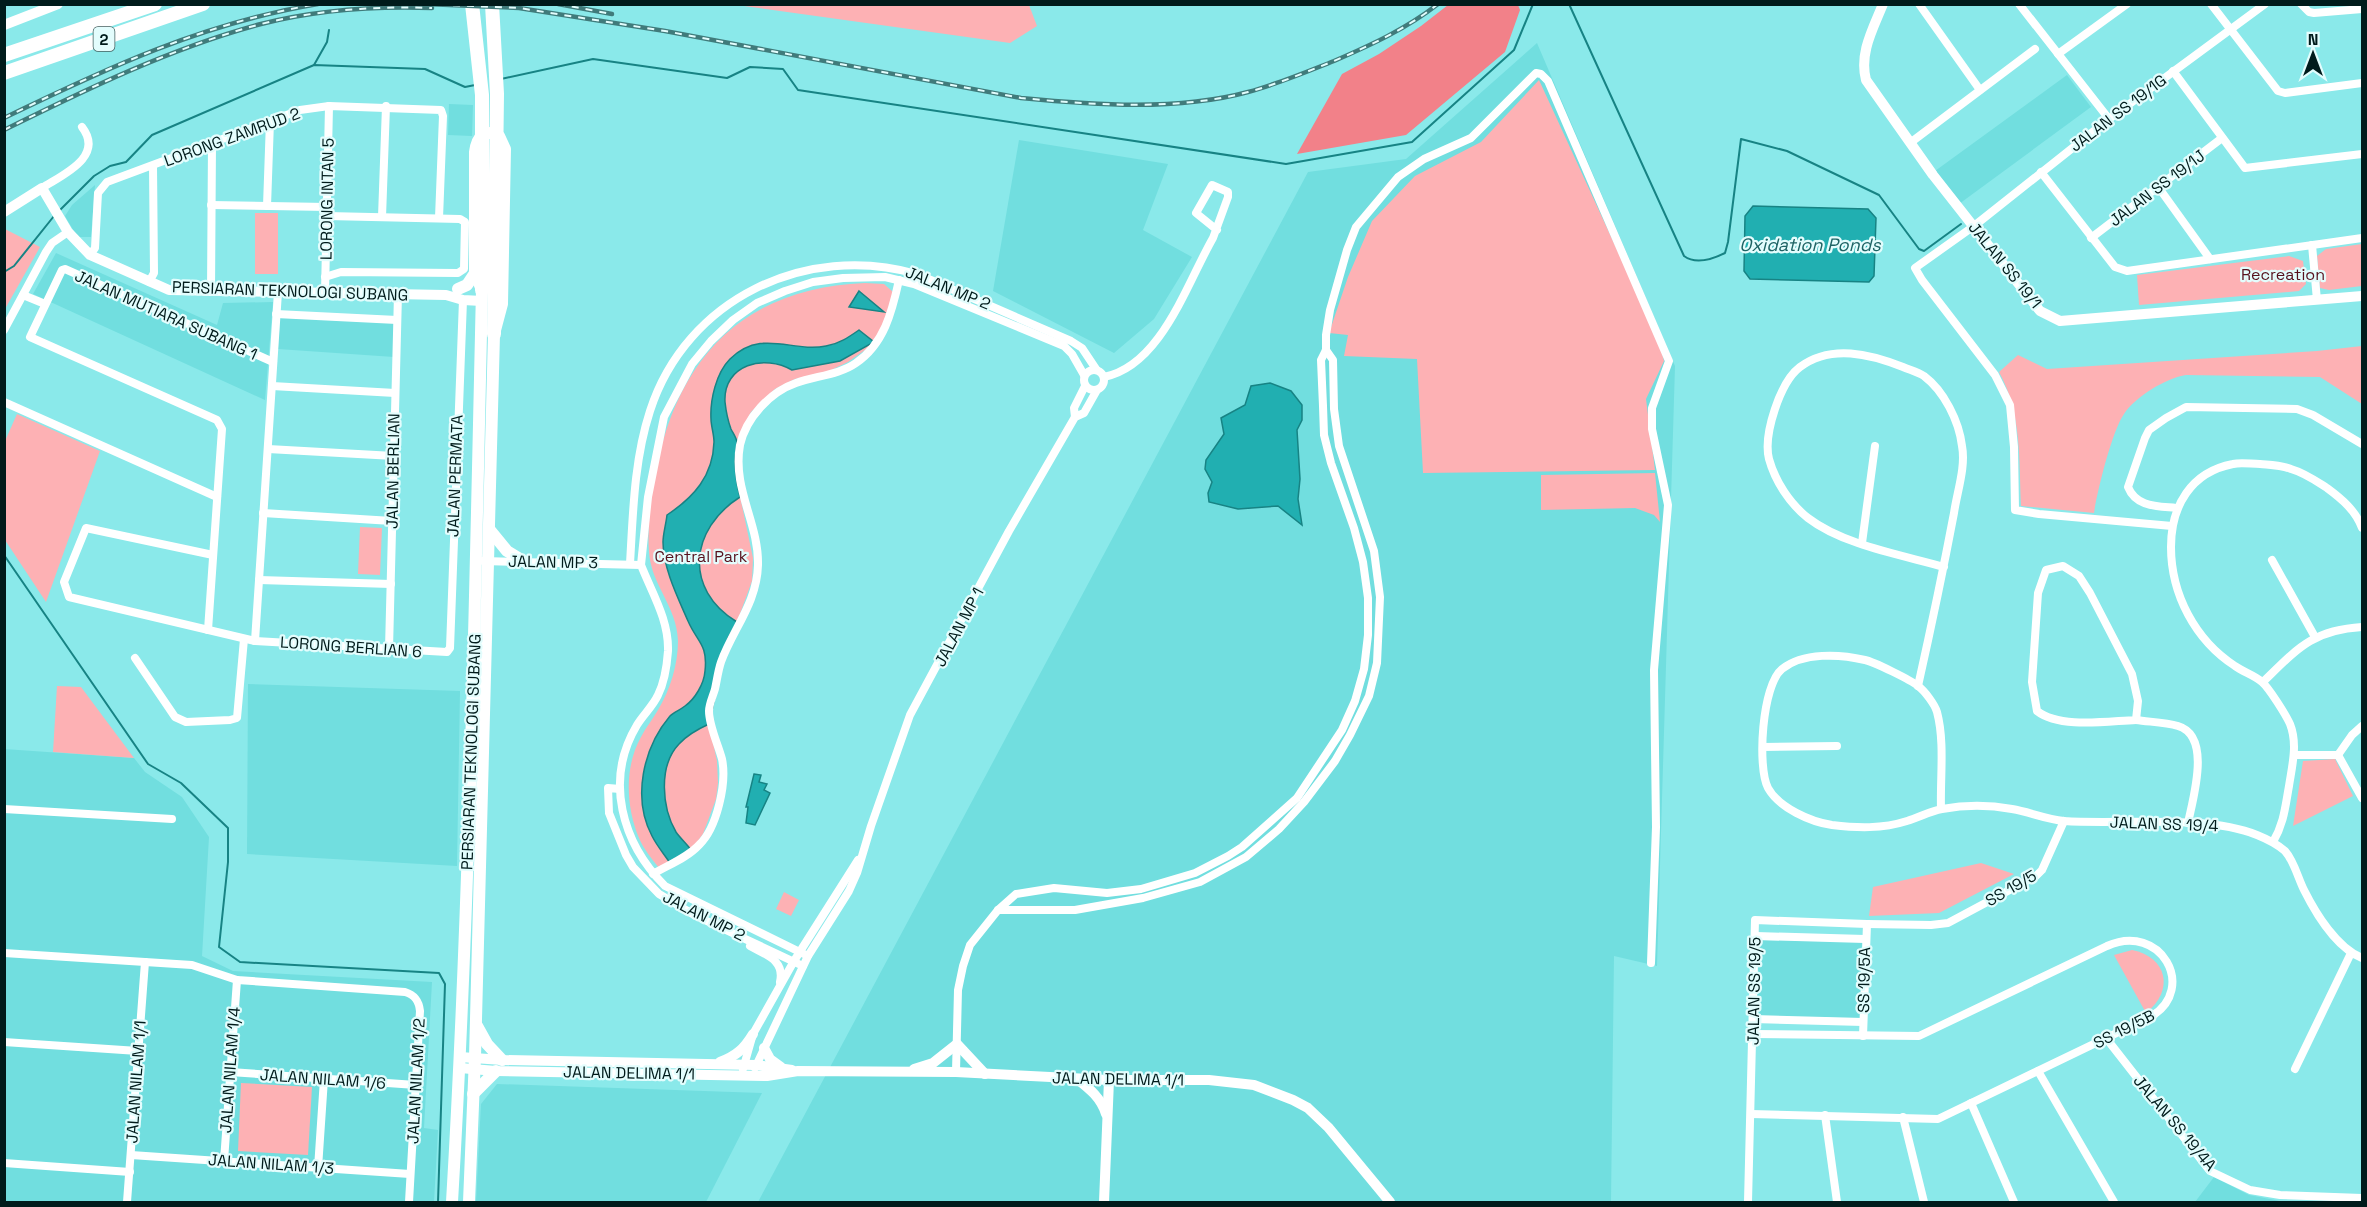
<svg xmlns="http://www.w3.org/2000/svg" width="2367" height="1207" font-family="'Space Grotesk',sans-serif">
<rect width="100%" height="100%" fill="#8ae9ea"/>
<g fill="#71dedf">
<polygon points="1537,43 1675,366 1657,966 1614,956 1611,1202 758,1202 1308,172 1406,159"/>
<polygon points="2067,75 2091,107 1959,204 1935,171"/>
<polygon points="449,104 473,105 472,136 448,135"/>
<polygon points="1019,140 1168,164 1143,230 1192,257 1154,319 1114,353 993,291"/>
<polygon points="95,185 91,237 79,237 75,233 65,216 72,205"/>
<polygon points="56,253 217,325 223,303 273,302 265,400 33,294"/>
<polygon points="280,317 394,323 394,357 278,349"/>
<polygon points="248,684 460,691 457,866 247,854"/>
<polygon points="4,749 134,758 145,772 182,797 209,837 202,956 233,971 432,982 424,1128 438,1130 434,1202 5,1202"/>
<polygon points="1759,940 1862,942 1860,1019 1757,1017"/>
<polygon points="497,1084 762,1093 706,1202 476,1202 481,1104"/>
<polygon points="2214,1177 2249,1195 2280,1201 2313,1202 2195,1202"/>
</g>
<g fill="#fdb1b4">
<polygon points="737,5 1029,5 1037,26 1010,43"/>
<polygon points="1539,80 1659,341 1664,361 1646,399 1655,470 1423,473 1417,359 1344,356 1348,335 1329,333 1348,277 1372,221 1415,176 1481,142"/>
<rect x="255" y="213" width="23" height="61"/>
<polygon points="5,229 40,247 5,309"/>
<polygon points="2362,244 2362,286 2329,290 2320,288 2317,256 2326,249"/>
<polygon points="2289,256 2303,261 2306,284 2299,291 2139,305 2137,275"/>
<path d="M865,283L884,284L893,292L891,306L875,343L848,362L827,372L795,379L775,389L751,412L737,440L735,458L736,477L753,558L752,581L737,622L728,638L709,724L717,761L718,783L716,799L703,834L691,850L659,868C652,859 643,848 639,838C626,807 624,767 641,737C646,727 653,719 658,710C670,690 678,665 678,641C677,606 651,585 649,552C647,524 651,498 656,471C678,356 745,288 865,283Z"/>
<path d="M2362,346V404L2320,377L2186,375C2166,378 2135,397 2124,414C2112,431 2097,492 2094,513L2021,506C2019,461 2022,413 1999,372L2018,355L2047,369L2317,351Z"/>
<polygon points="17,414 100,451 46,602 5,540 5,441"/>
<polygon points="1655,473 1660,522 1654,515 1635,508 1541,510 1541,475"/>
<polygon points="360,527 382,528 380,575 358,574"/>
<polygon points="57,686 81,687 134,758 53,752"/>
<polygon points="2335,759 2353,796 2293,826 2303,761"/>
<polygon points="1981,863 2014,874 1939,913 1869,916 1873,887"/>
<polygon points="784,892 799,900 791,916 776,909"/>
<path d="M2132,950C2167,957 2175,990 2146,1013L2114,955Z"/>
<polygon points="241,1083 312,1087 308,1155 238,1151"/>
</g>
<polygon fill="#f28189" points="1448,5 1518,5 1520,10 1505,52 1406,135 1297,154 1342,74 1379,54 1421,26"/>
<g fill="#21afb1" stroke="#178384" stroke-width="1.5">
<polygon points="1753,206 1868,209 1876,218 1874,276 1869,282 1750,279 1744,271 1745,216"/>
<polygon points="859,291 884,312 849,307"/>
<path d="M859,330L874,342L840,361L792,370C765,354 723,364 725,402C726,411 728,421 731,429C733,433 736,437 737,442C737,448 735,454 735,460C735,473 737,485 740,497C690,529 683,589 737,622L728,638L709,724C698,729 687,735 679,744C658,766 662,808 676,832C680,838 687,844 691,850L670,863C664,854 657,846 652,836C632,798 643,748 670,716C674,712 680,710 685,706C695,699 704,684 705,671C708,644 697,642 688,621C678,598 663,568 663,542C663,534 666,524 667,515C694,497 713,476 714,442C714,434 711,426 711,419C710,400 716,373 730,359C762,328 792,353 826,346C839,344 849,337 859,330Z"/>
<polygon points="1270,383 1291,391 1302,405 1302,420 1297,430 1300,479 1298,499 1302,525 1278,506 1238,509 1209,502 1208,493 1212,482 1205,469 1206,460 1224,434 1221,418 1245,405 1251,386"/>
<polygon points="754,774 761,775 759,782 767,784 764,790 770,793 755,825 746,823 748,807 746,807"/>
</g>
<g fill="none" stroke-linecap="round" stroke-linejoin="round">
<g stroke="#178384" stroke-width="2">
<path d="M1569,4L1684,256C1696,265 1713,259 1725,253L1728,242L1741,139L1787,151L1879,195L1919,249L1924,251L1961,224"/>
<polyline points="314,65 327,42 329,30"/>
<polyline points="501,79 593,59 727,78 750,67 783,69 798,90 1286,164 1412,142 1514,50 1533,4"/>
<polyline points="60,210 94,176 110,166 126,162 152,135 314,65 425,69 465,87 475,85"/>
<polyline points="4,272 14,266 54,216"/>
<polyline points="4,555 148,764 181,783 228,828 228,862 219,947 240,962 439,973 445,984 438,1202"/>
</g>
<g stroke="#fff" stroke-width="8">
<polyline points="1919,4 1980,90"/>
<polyline points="2019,4 2109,119"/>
<polyline points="2211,4 2278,91 2285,93 2362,83"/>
<polyline points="2301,4 2309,12 2314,13 2362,9"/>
<polyline points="2058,54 2127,4"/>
<polyline points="2173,71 2245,168 2362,154"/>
<polyline points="1910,143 2035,49"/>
<polyline points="2041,172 2115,267 2127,271 2362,238"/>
<path d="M42,188C62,175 105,157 82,127"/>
<polyline points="2159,188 2210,259"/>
<polyline points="211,205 327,207"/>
<polyline points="267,206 270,121"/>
<polyline points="382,217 386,106"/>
<polyline points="2091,238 2222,138"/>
<polyline points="2312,245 2317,300"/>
<polyline points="90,255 95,248 98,193 107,182 300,110 329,106 441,110 443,116 439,218"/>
<polyline points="325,277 341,272 458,273 464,269 465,222 460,219 327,216"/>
<polyline points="149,282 154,273 153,166"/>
<polyline points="211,292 212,143"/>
<polyline points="325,293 329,106"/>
<polyline points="23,295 45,304"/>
<polyline points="276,314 397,320"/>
<polyline points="4,330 46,252 52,243 68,232"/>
<circle cx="1094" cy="380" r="10"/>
<path d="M1104,377C1161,366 1187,283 1213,238L1228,197V192L1212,185L1196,213L1217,230"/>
<polyline points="272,386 395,393"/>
<polyline points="4,402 217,497"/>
<polyline points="1075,417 1074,408 1085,386"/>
<polyline points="268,449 394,456"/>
<path d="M2176,508C2157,506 2136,507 2128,487L2145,438L2149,430L2166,418L2186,407L2297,409L2313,415L2362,444"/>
<polyline points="263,513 392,521"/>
<polyline points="2172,526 2039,514 2015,510 2014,447 2010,405 1995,375 1922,280 1915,268 1974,226 2109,119 2265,4"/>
<polyline points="1862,543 1875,446"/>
<polyline points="213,555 86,528 64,582 69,597 255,641 447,652 450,648 463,300"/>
<polyline points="2272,560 2315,637"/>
<path d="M483,561L641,565C652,593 669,620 668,651C667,665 664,683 658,695C653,706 643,715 637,725C604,780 622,843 665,886L808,956"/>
<path d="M630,564C633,513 634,460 650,411C686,299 806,242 917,274L1071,341L1082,348L1096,369"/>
<polyline points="641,565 648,497 664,417 692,364 711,341 733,320 757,303 785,291 813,282 843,278 885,277 914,284 1064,346 1072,354 1084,375"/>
<path d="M2063,566L2079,576L2090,593L2132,674L2138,701L2136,720C2108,721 2060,729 2037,711L2032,682L2038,593L2046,570Z"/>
<polyline points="259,580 391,584"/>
<polyline points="208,630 222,429 217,420 30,337 62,270 65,269 273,362"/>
<polyline points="255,641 278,292"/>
<polyline points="389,649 398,294"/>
<polyline points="135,658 175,717 186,722 230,720 237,718 244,639"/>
<path d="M2263,682C2297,649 2312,630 2362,627"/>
<path d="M1918,686C1931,628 1943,571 1954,513C1957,492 1966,467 1962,446C1959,421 1944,391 1924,376C1918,372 1910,370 1903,367C1870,354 1831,344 1800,367C1780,382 1763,435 1769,459C1775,481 1790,504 1808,518C1843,545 1902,555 1944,567"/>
<path d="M2136,720C2149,722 2165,722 2178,726C2212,736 2193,798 2188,823"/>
<polyline points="1763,747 1837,746"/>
<polyline points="2294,755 2338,755 2352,735 2362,726"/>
<polyline points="2338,755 2362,798"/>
<polyline points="620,789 608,788 609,813 626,855 633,867 659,894 696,916 803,966"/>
<polyline points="4,809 172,819"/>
<path d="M1941,809C1940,778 1945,742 1937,712C1935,705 1925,691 1918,686C1911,680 1874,662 1865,660C1840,654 1803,652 1782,669C1762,685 1757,767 1768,788C1779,808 1811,822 1832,825C1857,828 1882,829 1907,821C1918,818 1930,811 1942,809C1964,805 1990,805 2012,809C2030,812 2045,819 2064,821C2122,825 2205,814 2257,835C2267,839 2277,844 2285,851C2294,861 2298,878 2304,890C2316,914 2337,948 2362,958"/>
<path d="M2273,842C2284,823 2285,808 2289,786C2292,766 2298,744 2290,724C2286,715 2269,688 2262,682C2254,675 2243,672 2235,666C2195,640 2171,594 2171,547C2171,506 2191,472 2233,464C2241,462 2251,464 2260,464C2271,465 2281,465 2291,469C2305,473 2316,481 2327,488C2342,499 2356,511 2362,528"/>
<path d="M653,874C668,865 687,858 699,845C717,828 727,783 722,759C718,744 709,726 709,711C709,704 713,696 715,689C717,680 718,671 721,662C733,629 757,603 758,565C759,523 732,489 740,445C746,418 770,392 796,383C815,376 839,375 856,363C884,344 892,312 899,280"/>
<polyline points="998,910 1075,910 1143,898 1200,882 1246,857 1279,829 1304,802 1335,761 1350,735 1369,696 1377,663 1380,597 1374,551 1339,446 1334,409 1333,360 1326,350"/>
<polyline points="1756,936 1865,939"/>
<path d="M750,946C766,955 785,960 780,982"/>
<path d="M4,953L192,965L237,980L405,992C415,995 419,1001 420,1011L409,1202"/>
<polyline points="1753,1019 1863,1022"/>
<polyline points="1863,1036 1867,924"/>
<polyline points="2106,1038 2210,1171 2250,1190 2280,1195 2362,1198"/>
<polyline points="4,1042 138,1051"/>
<polyline points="755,1068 808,956 849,891 857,873 871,826 910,715 1009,531 1075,417 1084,413 1097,390"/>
<polyline points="743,1069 753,1034 794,961 858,860"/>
<polyline points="2295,1069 2351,953"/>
<polyline points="2038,1071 2114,1202"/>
<polyline points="230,1072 416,1085"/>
<polyline points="956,1072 958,990 963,966 970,945 998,910 1016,894 1054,888 1107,893 1141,889 1195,873 1228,856 1242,847 1297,798 1342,730 1355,701 1364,669 1368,635 1368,598 1363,562 1354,528 1331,463 1324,435 1323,406 1321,360 1326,350 1326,335 1330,310 1347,250 1356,227 1398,177 1424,159 1471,138 1536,73 1541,74 1548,81 1669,361 1652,408 1652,429 1668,505 1654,670 1656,827 1651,963"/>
<polyline points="1971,1103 2014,1202"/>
<path d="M1751,1114L1938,1119L2152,1016C2197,988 2161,922 2107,946L1919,1036L1753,1034"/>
<polyline points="1825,1115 1837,1202"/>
<polyline points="1903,1117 1924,1202"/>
<polyline points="131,1155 410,1174"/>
<polyline points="224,1161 237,980"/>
<polyline points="4,1163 130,1172"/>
<polyline points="318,1168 324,1079"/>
<polyline points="127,1202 145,962"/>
<polyline points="1748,1202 1755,920 1867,924 1931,925 1948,923 2036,876 2042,870 2064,821"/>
</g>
<g stroke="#fff" stroke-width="10">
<path d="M1883,4C1873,29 1859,53 1866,80L1933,175L2040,311L2060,321L2362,296"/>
<polyline points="4,25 58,4"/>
<polyline points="4,212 42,188 68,232 90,255 169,290 446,295 463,300 482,301"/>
<polyline points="764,1048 770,1059 781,1067"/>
<polyline points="460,1057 502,1060 756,1065 792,1070"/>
<path d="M720,1062C736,1056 744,1049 753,1034"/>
<polyline points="460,1068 496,1071 767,1076 798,1071 956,1072 1109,1080 1209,1080 1254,1085 1293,1100 1308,1108 1328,1127 1390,1202"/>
<polyline points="914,1069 933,1063 957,1044 985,1074"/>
<path d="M1077,1079C1090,1089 1101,1098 1106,1114"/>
<polyline points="1104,1202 1109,1080"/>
</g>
<g stroke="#fff" stroke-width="12">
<polyline points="458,289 467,285 475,273"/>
<polyline points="489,529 507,551 525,562"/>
<polyline points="477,1026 487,1044 502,1060"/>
<polyline points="473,1094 496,1071"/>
<path d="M452,1202C470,898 475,594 482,290L475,273V152C477,137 484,128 499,136L505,149L502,304L494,334L475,1057L469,1202"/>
</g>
<g stroke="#fff" stroke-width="14">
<polyline points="472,4 482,95 482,290"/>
<polyline points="492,4 497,94 494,334"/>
<polyline points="4,55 155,4"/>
<polyline points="4,73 203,4"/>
</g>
<defs>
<g id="rail">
<path d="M425,4L519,8L665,31L1021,98C1093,105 1178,111 1248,92C1278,84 1306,72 1334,61C1371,45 1406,29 1438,4"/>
<polyline points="558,4 612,14"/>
<path d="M4,118C107,68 203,23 318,4"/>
<path d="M4,130C87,89 171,48 261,24C316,10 375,6 432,8"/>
</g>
</defs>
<use href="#rail" stroke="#407b7b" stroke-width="4.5"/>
<use href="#rail" stroke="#e3fdfd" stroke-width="2" stroke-dasharray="7" stroke-linecap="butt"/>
</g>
<g text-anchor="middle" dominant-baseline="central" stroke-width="4.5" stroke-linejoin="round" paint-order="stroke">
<rect fill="#e3fdfd" stroke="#445f5f" stroke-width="1.5" x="93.5" y="27" width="21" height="24" rx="4.5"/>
<g font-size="15" font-weight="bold" fill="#001b1b">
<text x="104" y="39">2</text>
</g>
<g font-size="16" fill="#001b1b" stroke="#e3fdfd">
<text transform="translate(2118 113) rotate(-37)">JALAN SS 19/1G</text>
<text transform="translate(232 137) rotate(-20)">LORONG ZAMRUD 2</text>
<text transform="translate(2157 188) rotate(-37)">JALAN SS 19/1J</text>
<text transform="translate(327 199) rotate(-89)">LORONG INTAN 5</text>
<text transform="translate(2005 265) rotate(51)">JALAN SS 19/1</text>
<text transform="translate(948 288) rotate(22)">JALAN MP 2</text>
<text transform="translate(290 291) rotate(2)">PERSIARAN TEKNOLOGI SUBANG</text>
<text transform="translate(166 315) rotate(24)">JALAN MUTIARA SUBANG 1</text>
<text transform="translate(393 471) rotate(-89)">JALAN BERLIAN</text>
<text transform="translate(455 476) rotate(-88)">JALAN PERMATA</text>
<text transform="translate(553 562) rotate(1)">JALAN MP 3</text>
<text transform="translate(959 627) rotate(-62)">JALAN MP 1</text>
<text transform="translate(351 647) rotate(4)">LORONG BERLIAN 6</text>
<text transform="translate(471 752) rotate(-88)">PERSIARAN TEKNOLOGI SUBANG</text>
<text transform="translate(2164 824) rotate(2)">JALAN SS 19/4</text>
<text transform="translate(2011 888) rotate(-30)">SS 19/5</text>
<text transform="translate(704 916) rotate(27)">JALAN MP 2</text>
<text transform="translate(1864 980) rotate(-89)">SS 19/5A</text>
<text transform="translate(1754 991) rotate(-89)">JALAN SS 19/5</text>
<text transform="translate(2124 1029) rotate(-27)">SS 19/5B</text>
<text transform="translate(230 1070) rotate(-86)">JALAN NILAM 1/4</text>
<text transform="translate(629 1073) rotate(1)">JALAN DELIMA 1/1</text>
<text transform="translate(323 1079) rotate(4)">JALAN NILAM 1/6</text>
<text transform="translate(1118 1079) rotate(1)">JALAN DELIMA 1/1</text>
<text transform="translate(416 1081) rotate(-87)">JALAN NILAM 1/2</text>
<text transform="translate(136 1082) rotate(-86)">JALAN NILAM 1/1</text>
<text transform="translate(2175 1123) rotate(50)">JALAN SS 19/4A</text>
<text transform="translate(271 1164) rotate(4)">JALAN NILAM 1/3</text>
</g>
<g font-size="16" fill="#57111d" stroke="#e3fdfd">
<text x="2283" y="274">Recreation</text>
<text x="701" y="556">Central Park</text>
</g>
<g font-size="18" font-style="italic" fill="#1d6364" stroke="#e3fdfd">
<text x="1810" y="244">Oxidation Ponds</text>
</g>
</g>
<rect width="2367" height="1207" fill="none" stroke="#001b1b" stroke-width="12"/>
<g transform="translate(2313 54)" stroke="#e3fdfd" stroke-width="4.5" paint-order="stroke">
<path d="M0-4.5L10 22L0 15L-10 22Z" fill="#001b1b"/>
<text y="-9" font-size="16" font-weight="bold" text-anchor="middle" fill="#001b1b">N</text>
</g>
</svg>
